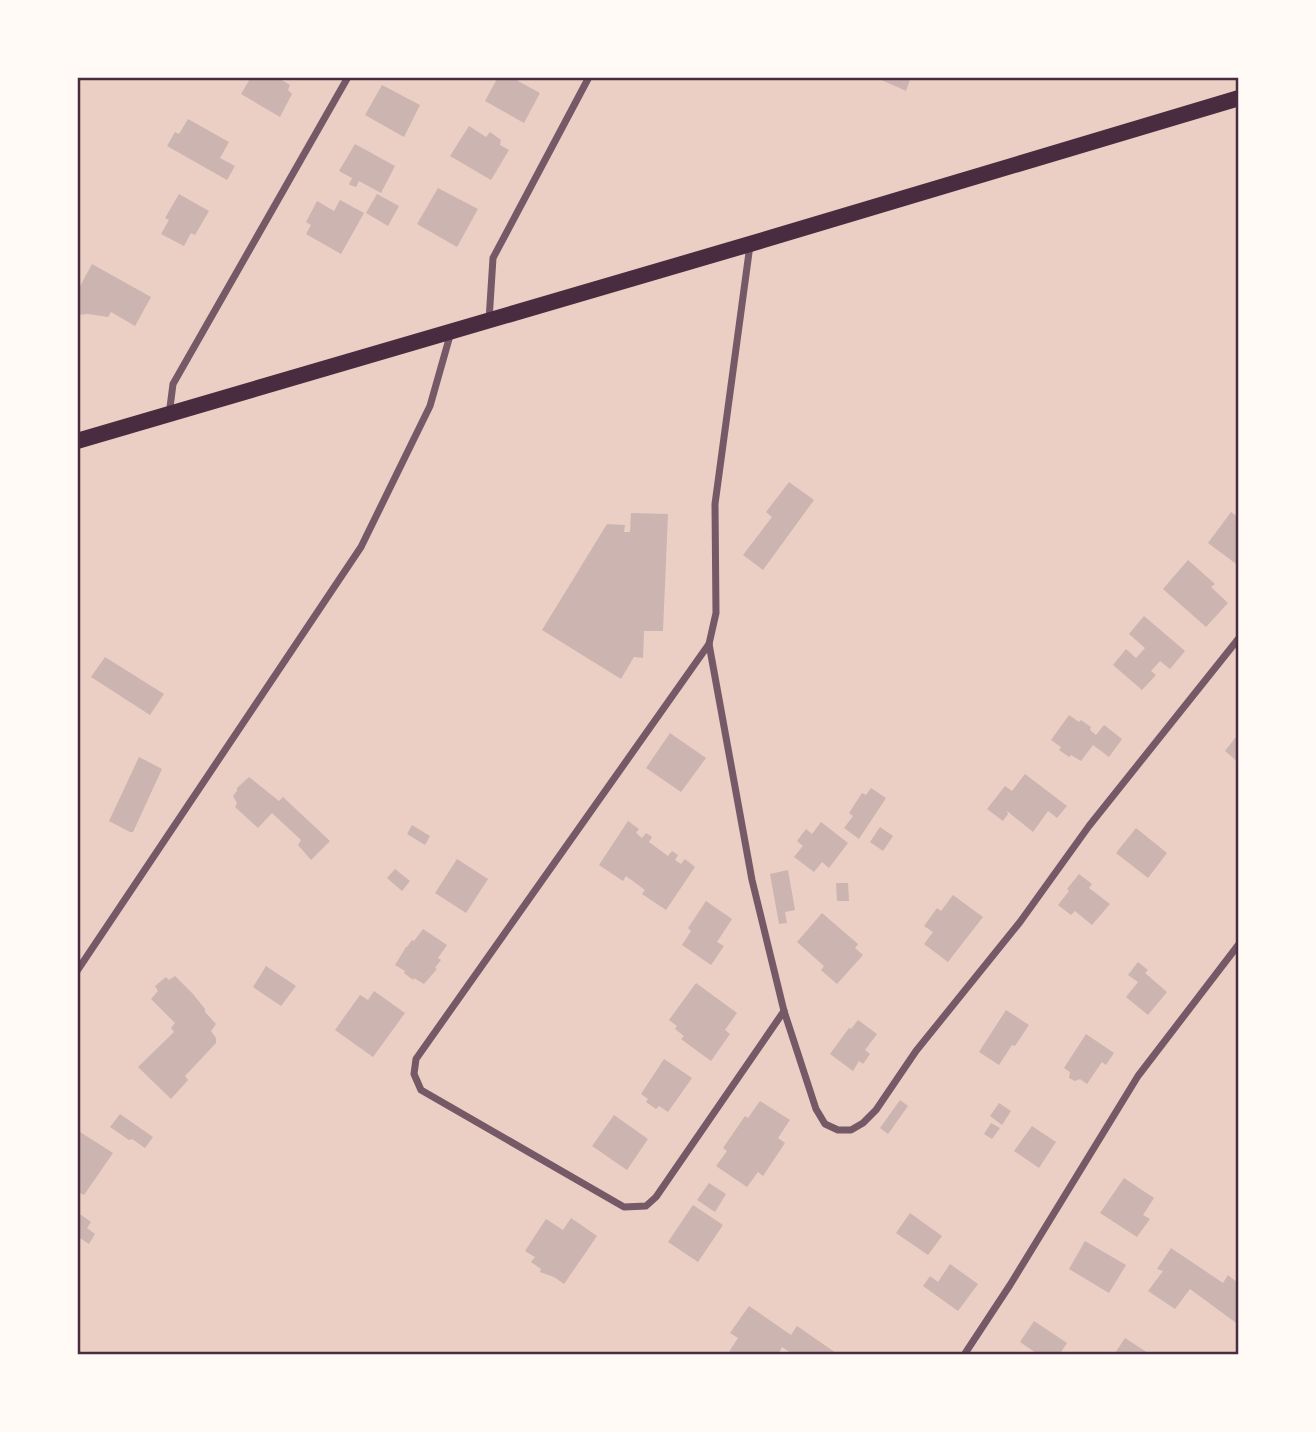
<svg xmlns="http://www.w3.org/2000/svg" width="1316" height="1432" font-family="Figtree,sans-serif">
<rect width="100%" height="100%" fill="#f7e1d7"/>
<rect fill="#ebcfc5" x="77" y="77" width="1162" height="1278"/>
<g fill="#ccb4b1">
<polygon points="251,77 277,77 290,85 288,90 292,94 280,117 241,94"/>
<polygon points="498,77 519,77 518,81 540,93 524,123 485,101"/>
<polygon points="875,77 911,77 906,91"/>
<polygon points="382,85 420,105 404,137 365,115"/>
<polygon points="188,119 229,142 220,158 235,166 227,180 167,146 175,132 179,134"/>
<polygon points="469,126 486,137 490,132 501,140 500,145 509,150 491,180 450,156"/>
<polygon points="355,144 395,166 381,193 359,181 356,187 350,185 349,184 352,178 339,171"/>
<polygon points="438,188 478,209 457,247 417,224"/>
<polygon points="179,194 209,211 195,235 191,233 184,246 161,234 169,220 165,218"/>
<polygon points="377,194 399,206 388,226 366,213"/>
<polygon points="340,200 364,213 341,254 306,234 311,225 306,222 317,201 334,211"/>
<polygon points="92,264 151,297 135,326 111,312 108,317 88,314 77,315 77,292"/>
<polygon points="789,482 814,500 763,570 743,555 772,517 766,512"/>
<polygon points="1231,512 1239,518 1239,566 1208,543"/>
<polygon points="631,513 668,514 663,631 644,631 643,658 634,657 621,679 542,630 607,524 625,525 624,532 630,532"/>
<polygon points="1188,560 1215,584 1211,587 1228,603 1206,627 1163,589"/>
<polygon points="1144,616 1185,651 1170,669 1160,661 1151,671 1156,675 1142,690 1113,665 1126,649 1136,658 1145,648 1129,634"/>
<polygon points="105,657 164,694 150,715 91,677"/>
<polygon points="1069,715 1079,722 1081,720 1091,727 1090,730 1096,735 1104,725 1122,739 1109,757 1093,745 1081,761 1071,755 1069,757 1059,750 1061,747 1051,740"/>
<polygon points="670,733 706,758 681,792 646,768"/>
<polygon points="1239,733 1239,763 1225,751"/>
<polygon points="139,757 162,769 133,832 130,832 109,821"/>
<polygon points="1025,774 1067,806 1057,818 1048,811 1033,832 1007,811 1008,814 1003,821 987,809 1005,786 1012,791"/>
<polygon points="249,777 279,801 283,797 330,841 311,860 298,845 301,840 272,813 258,828 235,807 237,803 233,796 237,791 237,788"/>
<polygon points="871,788 886,798 859,839 844,828 853,816 849,813 862,793 866,795"/>
<polygon points="628,821 639,829 636,833 642,838 646,833 652,837 649,842 668,856 672,851 678,855 675,860 681,864 685,859 695,867 666,910 642,894 645,890 626,876 623,881 599,865"/>
<polygon points="821,822 848,843 829,868 822,862 814,872 794,857 803,846 797,841 806,829 812,834"/>
<polygon points="412,825 430,836 425,845 407,834"/>
<polygon points="880,827 893,836 883,851 870,842"/>
<polygon points="1136,828 1167,853 1148,878 1116,853"/>
<polygon points="457,859 488,879 466,913 435,893"/>
<polygon points="395,869 410,881 402,891 387,878"/>
<polygon points="788,870 795,910 785,912 787,923 779,924 770,874"/>
<polygon points="1079,874 1092,884 1089,888 1110,904 1092,925 1075,911 1071,915 1058,905 1069,891 1067,889"/>
<polygon points="836,883 848,883 849,901 837,901"/>
<polygon points="953,895 983,917 948,962 924,944 933,932 924,926 937,908 941,911"/>
<polygon points="706,901 732,919 717,942 724,946 711,965 682,945 691,931 688,928"/>
<polygon points="822,913 858,944 855,948 863,955 837,984 821,970 824,966 797,942"/>
<polygon points="423,929 447,945 438,958 441,960 435,968 437,969 424,984 414,978 413,980 404,973 405,971 395,965 406,947 407,947 412,940 414,941"/>
<polygon points="1138,962 1148,970 1145,973 1167,992 1148,1015 1126,997 1138,982 1128,975"/>
<polygon points="266,966 296,986 281,1006 253,987"/>
<polygon points="175,976 193,994 205,1009 205,1012 216,1024 211,1031 216,1038 216,1043 185,1076 188,1080 171,1099 138,1067 174,1032 171,1028 175,1023 151,999 158,991 155,986 166,977 169,980"/>
<polygon points="696,983 737,1013 725,1030 730,1034 711,1061 681,1039 684,1036 675,1029 677,1026 669,1020"/>
<polygon points="374,991 405,1013 373,1057 335,1030 360,995 368,1000"/>
<polygon points="1006,1010 1029,1025 1015,1046 1012,1045 999,1065 979,1052"/>
<polygon points="858,1020 877,1034 865,1050 870,1054 863,1064 859,1061 853,1071 830,1054 849,1028 851,1029"/>
<polygon points="1086,1034 1114,1053 1106,1065 1102,1062 1087,1084 1080,1079 1075,1081 1069,1078 1070,1072 1064,1068"/>
<polygon points="664,1059 692,1078 668,1112 659,1106 656,1109 646,1102 648,1099 641,1094"/>
<polygon points="900,1100 908,1106 888,1134 880,1128"/>
<polygon points="760,1101 790,1120 778,1138 785,1143 763,1176 758,1172 747,1187 716,1166 727,1151 723,1148 745,1116 748,1118"/>
<polygon points="999,1103 1011,1111 1002,1125 990,1116"/>
<polygon points="120,1114 153,1137 145,1148 132,1139 129,1140 110,1127"/>
<polygon points="614,1115 648,1139 627,1170 592,1146"/>
<polygon points="991,1123 1000,1128 992,1139 984,1134"/>
<polygon points="1032,1126 1056,1142 1039,1168 1014,1151"/>
<polygon points="77,1130 113,1153 84,1195 77,1191"/>
<polygon points="1124,1178 1154,1198 1143,1215 1150,1219 1137,1237 1100,1213"/>
<polygon points="709,1183 726,1194 715,1212 697,1200"/>
<polygon points="693,1205 723,1225 698,1262 668,1242"/>
<polygon points="77,1212 91,1222 87,1228 95,1234 89,1244 77,1236"/>
<polygon points="910,1213 942,1236 928,1255 896,1233"/>
<polygon points="571,1218 597,1236 564,1284 554,1277 540,1272 541,1269 531,1262 535,1257 525,1251 546,1219 563,1230"/>
<polygon points="1085,1241 1126,1265 1109,1293 1069,1269"/>
<polygon points="1171,1248 1223,1283 1228,1275 1239,1284 1239,1325 1190,1289 1175,1309 1148,1291 1163,1271 1157,1269"/>
<polygon points="950,1264 978,1284 958,1311 923,1286 930,1276 938,1282"/>
<polygon points="749,1306 791,1335 797,1326 839,1355 794,1355 782,1347 778,1355 727,1355 738,1338 730,1333"/>
<polygon points="1034,1321 1067,1343 1059,1355 1039,1355 1020,1342"/>
<polygon points="1125,1338 1151,1355 1118,1355 1115,1353"/>
</g>
<g fill="none" stroke-linecap="round" stroke-linejoin="round">
<g stroke="#755966" stroke-width="7">
<polyline points="750,245 715,504 716,613 709,644 752,880 784,1011 816,1109 825,1124 838,1130 851,1130 863,1123 876,1110 916,1051 1020,922 1089,826 1239,638"/>
<polyline points="489,320 493,258 589,77"/>
<polyline points="169,415 173,384 348,77"/>
<polyline points="709,644 416,1059 414,1074 421,1090 624,1207 646,1206 656,1197 784,1011"/>
<polyline points="77,971 361,547 430,406 451,332"/>
<polyline points="964,1355 1010,1285 1138,1076 1239,944"/>
</g>
<polyline stroke="#4a2c40" stroke-width="16" points="77,441 750,244 1239,98"/>
</g>
<rect width="1316" height="1432" fill="none" stroke="#fffaf5" stroke-width="158"/>
<rect x="79" y="79" width="1158" height="1274" fill="none" stroke="#4a2c40" stroke-width="2.5"/>
</svg>
